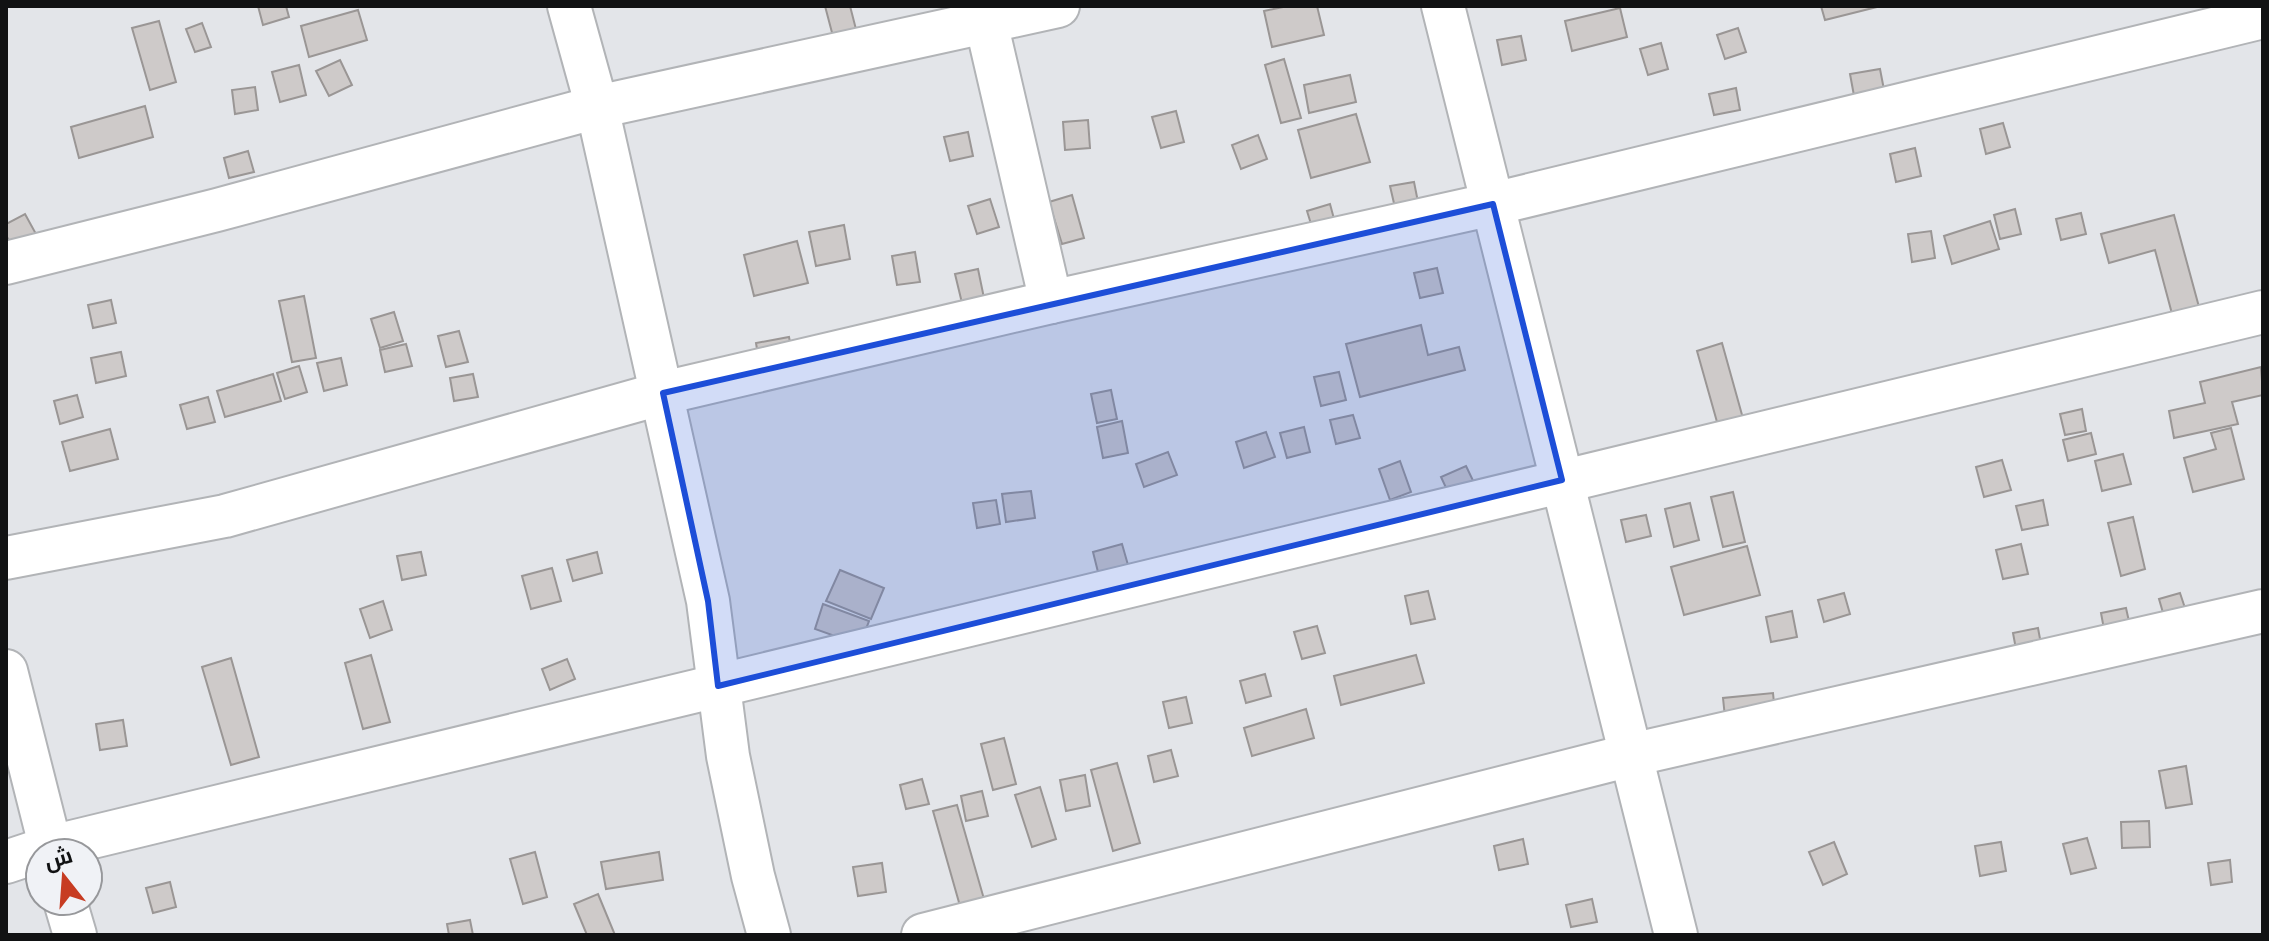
<svg xmlns="http://www.w3.org/2000/svg" width="2269" height="941" font-family="'Alegreya Sans',Cairo,sans-serif">
<rect width="100%" height="100%" fill="#e3e5e9"/>
<g fill="#cecac9" stroke="#9a9695" stroke-width="2">
<polygon points="258,6 286,6 289,17 263,25"/>
<polygon points="825,6 850,6 858,37 835,44"/>
<polygon points="1288,6 1317,6 1324,35 1272,47 1264,11"/>
<polygon points="1821,6 1881,6 1825,20"/>
<polygon points="1620,8 1627,37 1572,51 1565,21"/>
<polygon points="358,10 367,40 309,57 301,26"/>
<polygon points="159,21 176,82 150,90 132,28"/>
<polygon points="202,23 211,47 195,52 186,29"/>
<polygon points="1738,28 1746,52 1725,59 1717,35"/>
<polygon points="1521,36 1526,60 1502,65 1497,40"/>
<polygon points="1661,43 1668,69 1648,75 1640,49"/>
<polygon points="1284,59 1301,118 1281,123 1265,65"/>
<polygon points="340,60 352,85 329,96 316,71"/>
<polygon points="299,65 306,95 280,102 272,72"/>
<polygon points="1880,69 1885,95 1855,101 1850,74"/>
<polygon points="1350,75 1356,102 1309,113 1304,85"/>
<polygon points="255,87 258,110 235,114 232,90"/>
<polygon points="1736,88 1740,110 1714,115 1709,94"/>
<polygon points="145,106 153,137 79,158 71,127"/>
<polygon points="1176,111 1184,142 1161,148 1152,117"/>
<polygon points="1356,114 1370,162 1311,178 1298,130"/>
<polygon points="1088,120 1090,148 1065,150 1063,122"/>
<polygon points="2003,123 2010,147 1986,154 1980,129"/>
<polygon points="968,132 973,156 950,161 944,137"/>
<polygon points="1258,135 1267,159 1241,169 1232,145"/>
<polygon points="1915,148 1921,176 1896,182 1890,154"/>
<polygon points="248,151 254,172 229,178 224,158"/>
<polygon points="1414,182 1419,207 1396,212 1390,186"/>
<polygon points="1072,195 1084,238 1062,244 1049,202"/>
<polygon points="990,199 999,227 977,234 968,206"/>
<polygon points="1330,204 1337,230 1315,237 1307,211"/>
<polygon points="2015,209 2021,234 2000,239 1994,215"/>
<polygon points="2081,213 2086,234 2061,240 2056,219"/>
<polygon points="25,214 36,234 12,247 6,235 6,224"/>
<polygon points="2174,215 2202,318 2175,325 2155,250 2109,263 2101,234"/>
<polygon points="1990,221 1999,249 1952,264 1944,236"/>
<polygon points="844,225 850,259 816,266 809,232"/>
<polygon points="1931,231 1935,258 1912,262 1908,234"/>
<polygon points="797,241 808,283 754,296 744,255"/>
<polygon points="915,252 920,282 897,285 892,256"/>
<polygon points="1437,268 1443,293 1420,298 1414,273"/>
<polygon points="978,269 984,298 962,303 955,274"/>
<polygon points="304,296 316,358 292,362 279,301"/>
<polygon points="111,300 116,323 93,328 88,305"/>
<polygon points="394,312 403,341 380,348 371,319"/>
<polygon points="1421,325 1428,355 1459,347 1465,370 1360,397 1346,344"/>
<polygon points="459,331 468,362 446,367 438,336"/>
<polygon points="789,337 794,362 760,367 756,343"/>
<polygon points="1722,343 1744,422 1719,429 1697,351"/>
<polygon points="406,344 412,366 385,372 380,350"/>
<polygon points="121,352 126,376 96,383 91,358"/>
<polygon points="341,358 347,385 324,391 317,363"/>
<polygon points="299,366 307,392 285,399 277,373"/>
<polygon points="2261,367 2263,395 2232,402 2238,424 2174,438 2169,411 2205,403 2200,382"/>
<polygon points="1339,372 1346,400 1321,406 1314,377"/>
<polygon points="273,374 281,401 225,417 217,391"/>
<polygon points="473,374 478,397 454,401 450,378"/>
<polygon points="1111,390 1117,419 1097,423 1091,394"/>
<polygon points="77,395 83,417 60,424 54,401"/>
<polygon points="208,397 215,422 187,429 180,405"/>
<polygon points="2082,409 2086,431 2065,435 2060,414"/>
<polygon points="1353,415 1360,438 1336,444 1330,420"/>
<polygon points="1122,421 1128,453 1103,458 1097,427"/>
<polygon points="1304,427 1310,452 1287,458 1280,433"/>
<polygon points="2231,428 2244,479 2193,492 2184,458 2216,449 2211,433"/>
<polygon points="110,429 118,459 70,471 62,442"/>
<polygon points="1266,432 1275,457 1244,468 1236,442"/>
<polygon points="2091,433 2096,454 2068,461 2063,440"/>
<polygon points="1168,452 1177,475 1144,487 1136,464"/>
<polygon points="2123,454 2131,484 2102,491 2095,461"/>
<polygon points="2002,460 2011,490 1984,497 1976,467"/>
<polygon points="1400,461 1411,492 1390,500 1379,469"/>
<polygon points="1466,466 1479,493 1454,505 1441,477"/>
<polygon points="1031,491 1035,518 1006,522 1002,494"/>
<polygon points="1733,492 1745,542 1723,547 1711,497"/>
<polygon points="996,500 1000,524 977,528 973,503"/>
<polygon points="2043,500 2048,525 2022,530 2016,506"/>
<polygon points="1690,503 1699,540 1674,547 1665,509"/>
<polygon points="1646,515 1651,536 1626,542 1621,520"/>
<polygon points="2133,517 2145,569 2121,576 2108,523"/>
<polygon points="1122,544 1130,572 1100,580 1093,552"/>
<polygon points="2021,544 2028,574 2003,579 1996,550"/>
<polygon points="1747,546 1760,595 1684,615 1671,567"/>
<polygon points="421,552 426,575 402,580 397,556"/>
<polygon points="597,552 602,573 573,581 567,560"/>
<polygon points="552,568 561,601 531,609 522,576"/>
<polygon points="840,570 884,588 871,619 826,601"/>
<polygon points="1428,591 1435,619 1411,624 1405,596"/>
<polygon points="1844,593 1850,614 1824,622 1818,600"/>
<polygon points="2180,593 2188,617 2166,623 2159,599"/>
<polygon points="383,601 392,630 370,638 360,609"/>
<polygon points="823,604 869,621 860,645 815,629"/>
<polygon points="2126,608 2132,635 2106,640 2101,613"/>
<polygon points="1792,611 1797,637 1771,642 1766,617"/>
<polygon points="1317,626 1325,653 1302,659 1294,632"/>
<polygon points="2038,628 2043,655 2018,660 2013,633"/>
<polygon points="371,655 390,722 363,729 345,663"/>
<polygon points="1416,655 1424,683 1341,705 1334,676"/>
<polygon points="231,658 259,757 231,765 202,667"/>
<polygon points="567,659 575,679 550,690 542,669"/>
<polygon points="1265,674 1271,696 1246,703 1240,681"/>
<polygon points="1773,693 1776,723 1726,727 1723,698"/>
<polygon points="1186,697 1192,723 1169,728 1163,702"/>
<polygon points="1306,709 1314,738 1252,756 1244,728"/>
<polygon points="123,720 127,746 100,750 96,724"/>
<polygon points="1004,738 1016,784 993,790 981,744"/>
<polygon points="1171,750 1178,776 1154,782 1148,756"/>
<polygon points="1117,763 1140,843 1113,851 1091,770"/>
<polygon points="2186,766 2192,804 2166,808 2159,771"/>
<polygon points="1085,775 1090,806 1066,811 1060,780"/>
<polygon points="922,779 929,804 906,809 900,785"/>
<polygon points="1040,787 1056,839 1032,847 1015,795"/>
<polygon points="982,791 988,816 966,821 961,796"/>
<polygon points="957,805 988,913 964,920 933,811"/>
<polygon points="2149,821 2150,847 2122,848 2121,822"/>
<polygon points="2087,838 2096,868 2071,874 2063,844"/>
<polygon points="1523,839 1528,864 1499,870 1494,846"/>
<polygon points="1834,842 1847,874 1823,885 1809,852"/>
<polygon points="2001,842 2006,871 1980,876 1975,846"/>
<polygon points="535,852 547,897 523,904 510,859"/>
<polygon points="659,852 663,880 606,889 601,862"/>
<polygon points="2230,860 2232,882 2211,885 2208,863"/>
<polygon points="882,863 886,892 858,896 853,867"/>
<polygon points="170,882 176,907 153,913 146,888"/>
<polygon points="598,894 615,935 587,935 574,904"/>
<polygon points="1592,899 1597,922 1571,927 1566,905"/>
<polygon points="470,920 473,935 449,935 447,924"/>
</g>
<g fill="none" stroke-linecap="round" stroke-linejoin="round">
<defs>
<g id="minor">
<polyline points="569,6 597,107 708,601 728,756 753,876 769,935"/>
<polyline points="1443,6 1676,935"/>
<polyline points="986,22 1051,302"/>
<polyline points="6,263 217,210 597,107 1058,6"/>
<polyline points="6,558 225,516 663,393 1051,302 1493,204 2263,17"/>
<polyline points="6,671 52,853"/>
<polyline points="6,862 51,847 2263,312"/>
<polyline points="65,901 75,935"/>
<polyline points="923,935 1631,755 2263,611"/>
</g>
</defs>
<use href="#minor" stroke="#b2b4b7" stroke-width="46"/>
<use href="#minor" stroke="#fff" stroke-width="42"/>
</g>
<path fill="#1d4ed8" fill-opacity="0.2" stroke="#1d4ed8" stroke-width="6" stroke-linejoin="round" d="M1493,204L1562,480L718,686L708,601L663,393Z"/>
<rect width="2269" height="941" fill="none" stroke="#111213" stroke-width="16"/>
<g transform="translate(64 877) rotate(343)"><circle r="38" fill="#f0f2f6" stroke="#97989b" stroke-width="2"/>
<path d="M0-6L14 30L0 20L-14 30Z" fill="#c73c22"/>
<text y="-12" font-size="22" font-weight="bold" text-anchor="middle" fill="#111213">ش</text>
</g>
</svg>
